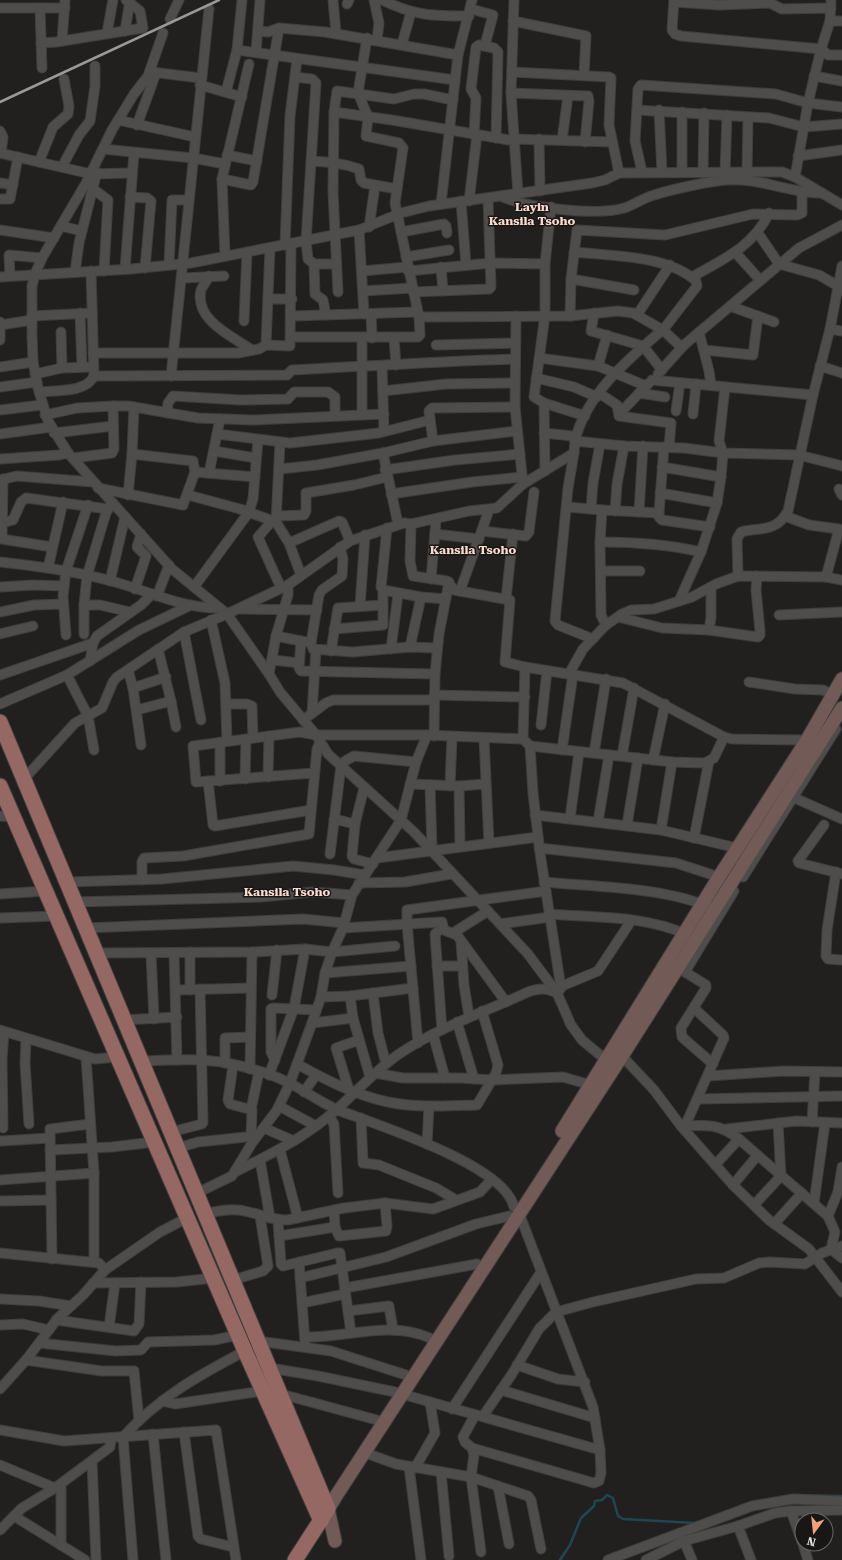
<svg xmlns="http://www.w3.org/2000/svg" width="842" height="1560" font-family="'Roboto Serif',serif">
<rect width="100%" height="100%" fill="#22201f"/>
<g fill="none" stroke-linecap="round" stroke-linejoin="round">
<g stroke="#1e4754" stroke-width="2.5">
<polyline points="795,1495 842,1496"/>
<polyline points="560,1560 570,1545 581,1518 594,1506 595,1501 602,1500 607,1495 613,1498 618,1516 623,1519 695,1523"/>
</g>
<defs>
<g id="street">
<polyline points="333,0 336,33"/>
<polyline points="374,0 379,23 377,40"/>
<path d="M382,0C415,16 433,16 469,16"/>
<polyline points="514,0 511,93 518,194"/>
<polyline points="674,0 672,30 675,34 681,36 821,49 828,55 842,55"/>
<polyline points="674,2 719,5 770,3 782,9 831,8"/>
<polyline points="347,4 349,0"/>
<polyline points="0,8 65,8"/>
<polyline points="40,8 42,68"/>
<polyline points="471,9 493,15 485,45"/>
<polyline points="170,19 179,0"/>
<polyline points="513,21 586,36 584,75"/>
<polyline points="830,21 842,21"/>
<polyline points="125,31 130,0"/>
<polyline points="259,31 268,32 279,28 325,32 458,55"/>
<polyline points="107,33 113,0"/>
<polyline points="163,33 148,76 134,94 112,130 86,183 42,258 35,274 32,286 32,335 33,362 38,388 48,421 68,453 172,569 227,614 269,674 280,692 316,735 328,754 414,832 528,954 557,993 571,1025 582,1040 606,1060"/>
<polyline points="62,41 65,0"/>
<polyline points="41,43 56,42 143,28 140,11 126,0"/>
<polyline points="402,44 411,12"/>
<polyline points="237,50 455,80"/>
<polyline points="256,52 260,0"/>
<polyline points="151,72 201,78"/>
<polyline points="512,72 609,77 611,78 609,125 619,173"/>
<polyline points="814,76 842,81"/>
<polyline points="295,77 312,79 316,83 306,241 308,259 314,264 336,264"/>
<polyline points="200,85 242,97"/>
<polyline points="226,92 237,50 242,0"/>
<polyline points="511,93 588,96 589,101 585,142"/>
<polyline points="637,110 769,118 804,127 842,124"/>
<polyline points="659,110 662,172"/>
<polyline points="334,112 392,120 509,140 513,139 612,142"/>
<polyline points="118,120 195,137"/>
<polyline points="137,125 156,73"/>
<polyline points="0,131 3,137 1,153"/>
<polyline points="474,135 476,98 471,89 476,47 479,45 494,48 498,52 496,138"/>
<polyline points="539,139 540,191"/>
<polyline points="562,140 568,96"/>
<polyline points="103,149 193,158 225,164"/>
<polyline points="0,153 91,174 132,173"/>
<polyline points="227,155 257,161"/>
<polyline points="798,156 842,150"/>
<path d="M311,161C328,162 343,163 359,169L361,180L364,183L397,189"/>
<polyline points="39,162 53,127 68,114 69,106 64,79"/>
<polyline points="62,167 79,135 90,121 95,86 95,66"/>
<polyline points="642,172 635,141 638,89 641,85 776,94 808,103 842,107"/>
<polyline points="682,172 682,112"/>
<polyline points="703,173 704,113"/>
<polyline points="725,173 727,115"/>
<polyline points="747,173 748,117"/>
<polyline points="795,177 808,103 821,49 830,21 831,0"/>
<polyline points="222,179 251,185 253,182 279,28"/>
<polyline points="0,183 13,185"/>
<polyline points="93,189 108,200 104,271"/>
<path d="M501,196C525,208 597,216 624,208C634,205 643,198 654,195C673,189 706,182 725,180C758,177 789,193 822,193"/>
<polyline points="130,197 147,198 151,201 145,268"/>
<polyline points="0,199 10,199 18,157"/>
<polyline points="461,201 466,265"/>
<polyline points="469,201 477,135"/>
<polyline points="441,204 458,55 472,0"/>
<polyline points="551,207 545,264 545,315 534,397 544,403 585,416"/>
<polyline points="61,226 82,231"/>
<polyline points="369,227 375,186"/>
<polyline points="0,230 54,238"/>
<polyline points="359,230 364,314"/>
<polyline points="401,232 444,224 446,226 447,233"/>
<polyline points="758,233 779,264 819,275 838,286 842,286"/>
<polyline points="285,245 290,116 297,59"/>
<polyline points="735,252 760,280"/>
<polyline points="225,256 222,179 249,64"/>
<polyline points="406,257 449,250"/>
<polyline points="314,264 315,294 323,300 326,315"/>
<polyline points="169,265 172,200 189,200"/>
<polyline points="441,267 443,291"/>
<polyline points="125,269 134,153"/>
<polyline points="362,271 407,267"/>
<polyline points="408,271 491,263 545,264"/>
<polyline points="75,272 79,243 97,172"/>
<polyline points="10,276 9,255 42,258"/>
<path d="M209,276C207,281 203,285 201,290C194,320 232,336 252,350"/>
<polyline points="0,277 131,269 191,263 359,230 401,213 429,206 592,183 605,180 619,173 782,172 795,177 842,205"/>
<path d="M692,277C722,260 754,246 769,213"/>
<polyline points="183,278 224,276"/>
<polyline points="571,279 634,290"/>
<polyline points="363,291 412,288"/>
<polyline points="338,292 333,192 334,112 337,91 394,99 414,94 424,94 453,100"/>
<polyline points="413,292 489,289 491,287 488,198"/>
<polyline points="268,299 292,299"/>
<polyline points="730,306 774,322"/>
<polyline points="80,313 82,367"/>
<polyline points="594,313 591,331 643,346 662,370"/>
<polyline points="371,314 372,338"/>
<polyline points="637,315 670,265"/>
<polyline points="32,316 92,313"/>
<polyline points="292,316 417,312"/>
<polyline points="570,316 571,279 577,230 665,235 753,214 797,215 802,213 802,192"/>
<path d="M419,317L570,316L618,311L633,313L663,330L697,286L696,281C667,255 611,256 574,252"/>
<polyline points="244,321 247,252"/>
<polyline points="0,322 0,340"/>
<polyline points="0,325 32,320"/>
<polyline points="830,329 842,331"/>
<polyline points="61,332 62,368"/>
<polyline points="699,332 709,371 711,385"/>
<polyline points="291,337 418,337 420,335 419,317 395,203 403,148 399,143 366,136 368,117 358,93 367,38"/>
<polyline points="362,338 362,414"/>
<polyline points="394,338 396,365"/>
<polyline points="266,345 270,248"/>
<polyline points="436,345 515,343"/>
<polyline points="704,350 753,355 758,316"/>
<polyline points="93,353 238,353 259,349 266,345 290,346 291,244"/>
<polyline points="539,358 598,366 646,386"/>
<polyline points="382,366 384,431"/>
<polyline points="598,366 607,335"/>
<polyline points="820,366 842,373"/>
<polyline points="0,367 33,362"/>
<polyline points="35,374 62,368 93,367"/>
<polyline points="658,374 684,345"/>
<path d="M94,376L287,375L292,370C367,366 441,361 515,359"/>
<polyline points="171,376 209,9"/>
<polyline points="536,378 574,387 597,397"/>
<polyline points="652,380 813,395"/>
<polyline points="0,387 37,382"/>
<polyline points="383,391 446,384 514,383"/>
<path d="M39,392C56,390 86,393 94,376L91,271"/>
<polyline points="599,393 617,405 619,416 671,423 669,447"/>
<polyline points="639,393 665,397"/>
<polyline points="544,403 545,471"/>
<polyline points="0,410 42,405"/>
<polyline points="676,411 680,383"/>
<polyline points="167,413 168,403 173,396 241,400 288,399 294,392 328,392 335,397 335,415"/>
<polyline points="620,413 649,383"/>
<polyline points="693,414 696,384"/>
<polyline points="45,415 77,408 113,406 128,406 198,418 253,420 384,414"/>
<polyline points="54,433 113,426"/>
<polyline points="544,433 572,436 575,441"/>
<polyline points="0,434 51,427"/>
<polyline points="217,434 290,443 379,433 430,420"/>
<polyline points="433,441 429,411 432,408 515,407"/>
<path d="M575,441C585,396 627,360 660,332L663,330L679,345H684L799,248L842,225"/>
<polyline points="280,443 276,522 289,543 301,575"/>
<polyline points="214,451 256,458"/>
<polyline points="383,453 398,524"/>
<polyline points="574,453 568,488 555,621 558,625 593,639"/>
<polyline points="73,458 112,453 114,449 113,406"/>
<polyline points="0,459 59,455 68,453"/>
<polyline points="662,467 721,477"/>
<polyline points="279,469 317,465 383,453 433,441 517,431"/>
<polyline points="385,470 455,460 520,454"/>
<polyline points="195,472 255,477"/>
<polyline points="209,473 220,419"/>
<polyline points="3,479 2,539 52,547"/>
<polyline points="0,480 17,476 93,482"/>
<polyline points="523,484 574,453 575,441 624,446 684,448 723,453 799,455 842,466"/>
<polyline points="98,488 183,505 195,472 193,461 132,454"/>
<polyline points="839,489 842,495"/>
<polyline points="660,493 717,503"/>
<polyline points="391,494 472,482 522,477"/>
<polyline points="128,495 132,454 134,407"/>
<polyline points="188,495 240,509 276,522"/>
<polyline points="567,507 602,510 600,542 601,615 606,625"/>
<polyline points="591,509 593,483 600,444"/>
<polyline points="602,510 659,513 664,447"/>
<polyline points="615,511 617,484 624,446"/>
<polyline points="639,512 643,446"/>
<polyline points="659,513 659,517 662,520 710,527"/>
<polyline points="277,516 304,515 306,511 306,493 354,485 387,477"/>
<polyline points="785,516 809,525 839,529 826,577"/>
<polyline points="272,521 258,537 281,588"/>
<polyline points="2,523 13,520 21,502 26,498 108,509"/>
<polyline points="411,524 469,511 497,508 523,484 515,407 516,316"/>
<polyline points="482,531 526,536 529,532 534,492"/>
<polyline points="435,534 479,539"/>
<path d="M600,542C635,542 667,544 701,552L717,503L721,477L723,453L719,441L725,387"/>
<polyline points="289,543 339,521 342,522 350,541"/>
<polyline points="340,547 343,559 342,576 322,590 319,595 311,643 313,649 353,652 410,647 437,648"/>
<path d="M0,562C37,566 75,571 111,581C147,590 182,609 220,608"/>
<polyline points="48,568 63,502"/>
<polyline points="601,571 640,571"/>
<path d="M738,576L737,539L741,532C760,527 776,533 788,511L813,395L830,329L842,266"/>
<polyline points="431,579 436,520"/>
<polyline points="110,581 125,517"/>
<polyline points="0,587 33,585 64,586"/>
<polyline points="194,587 249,512 253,499 258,440"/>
<polyline points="135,589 146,556 137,547 141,534"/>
<polyline points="383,590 421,597 446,599"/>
<polyline points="460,591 489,510"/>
<polyline points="157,596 169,565"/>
<polyline points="506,599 513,534"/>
<polyline points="679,601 701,552"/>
<polyline points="84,605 100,605 130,612"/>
<polyline points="360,606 365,535"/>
<polyline points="240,609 317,610"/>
<polyline points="0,612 34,605 63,604"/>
<polyline points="779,615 842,612"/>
<polyline points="618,617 662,628 709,630 758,637 760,635 760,631 756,590 757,576"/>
<polyline points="211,620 225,683 227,741"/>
<polyline points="334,629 383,625 383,590 381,587 387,528"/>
<polyline points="709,630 711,618 711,587"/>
<polyline points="184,632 201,720"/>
<polyline points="0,634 33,626"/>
<polyline points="84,634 84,605 87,576 106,513 112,503"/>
<polyline points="66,635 63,596 66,571 88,505"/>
<polyline points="276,636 306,642"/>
<polyline points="301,641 299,668 301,671 435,674"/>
<polyline points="410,647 421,597"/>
<polyline points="158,649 171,701 176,727"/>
<polyline points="391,649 398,594"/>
<polyline points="331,651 338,608 383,605"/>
<polyline points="273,660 299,663"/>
<polyline points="90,661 93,643 97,636 141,605 152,594"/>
<polyline points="128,670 133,688 141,745"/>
<polyline points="269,674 276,636 288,595 288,585"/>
<polyline points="569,674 583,649 606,625 622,614 631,610 654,609 692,597 716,584 738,576 826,577 842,580"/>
<polyline points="0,675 93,643"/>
<polyline points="67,675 88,716 94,750"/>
<polyline points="749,682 795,689 823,690 829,693 831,696"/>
<polyline points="133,688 166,677"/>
<polyline points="434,695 525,697"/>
<polyline points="0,704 67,675 139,630 191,605"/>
<polyline points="227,704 247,704 252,706 253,738"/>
<polyline points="137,710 171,701"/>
<polyline points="312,713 316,650"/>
<polyline points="303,720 326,703 333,700 434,700"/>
<polyline points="541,725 547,671"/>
<polyline points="434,736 435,674 439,634 449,582"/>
<polyline points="484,738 489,843"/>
<polyline points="220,742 220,781"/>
<polyline points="530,746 672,762 705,763 714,758 724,737"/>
<polyline points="562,750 573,674"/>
<polyline points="594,753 606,679"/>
<polyline points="622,756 634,688"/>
<polyline points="653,760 665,704"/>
<polyline points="314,773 196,782 193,746 300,732 316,735 427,735 523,739"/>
<polyline points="268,777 269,736"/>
<polyline points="24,779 75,723 102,708 113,682 117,677 184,632 227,614 288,585 350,541 404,523 411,524 410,561 413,576 447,581 454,590 510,600 505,662 525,667 623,683 724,737 732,739 807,740"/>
<polyline points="245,779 246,739"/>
<polyline points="208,781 213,825 215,826 311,810"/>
<polyline points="410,784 459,786 485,784"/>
<polyline points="430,785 432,849"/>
<polyline points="450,786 452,737"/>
<polyline points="459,786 460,846"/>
<polyline points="364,788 355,824 352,856 354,859 373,864"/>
<polyline points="790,796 842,819"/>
<polyline points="535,815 661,830 737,848"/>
<polyline points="0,816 13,817"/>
<polyline points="570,818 579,752"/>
<polyline points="334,819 355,824"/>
<polyline points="598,822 609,755"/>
<polyline points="627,825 638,758"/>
<polyline points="824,825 798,861 799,863 842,874"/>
<polyline points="661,830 672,762"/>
<polyline points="694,838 709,761"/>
<polyline points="539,848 676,863 719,877"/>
<polyline points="330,854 341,766 345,761 354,756 416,762"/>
<polyline points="377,858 538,837"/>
<polyline points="836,872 827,930 826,956 828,959 842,960"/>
<polyline points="743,877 836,729"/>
<polyline points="142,880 142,862 144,858 183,856 309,834 317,749 320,742"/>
<polyline points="67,882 162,879 293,866 334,870 365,875"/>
<path d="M544,882C596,887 667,887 714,909"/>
<polyline points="359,883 405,882 451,874"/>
<polyline points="0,894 45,891"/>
<polyline points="75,902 261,897 313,892 352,895"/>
<path d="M549,914C593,918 644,915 685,934"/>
<polyline points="0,918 56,916"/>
<polyline points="500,924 550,917"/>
<polyline points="86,928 303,919 344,923"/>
<polyline points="343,928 442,922 444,930 457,935 506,1002"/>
<polyline points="453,933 488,911"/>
<polyline points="461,941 464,985 469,1016"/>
<polyline points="97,953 252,952 305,949 332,952 395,946"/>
<polyline points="151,953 154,1019"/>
<polyline points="174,953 177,1060"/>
<polyline points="437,966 462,966"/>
<polyline points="680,969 706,985 706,988 681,1028 682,1037 713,1064"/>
<polyline points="685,972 734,891"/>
<polyline points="325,973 411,966"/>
<polyline points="562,986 598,971 631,921"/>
<polyline points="176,990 251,988"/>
<polyline points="190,990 190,952"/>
<polyline points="373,993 378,1033 386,1064"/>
<polyline points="272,995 277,950"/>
<polyline points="350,996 353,1018 370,1077"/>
<polyline points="321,997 350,996 413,988"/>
<polyline points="124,1020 177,1017"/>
<polyline points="457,1022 474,1079"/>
<polyline points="312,1023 353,1018"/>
<polyline points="0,1030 95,1059 117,1057"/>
<polyline points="442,1030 435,934 438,931 443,928"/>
<polyline points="433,1034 445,1078"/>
<polyline points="26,1039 25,1063 29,1124"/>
<polyline points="418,1043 407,924 407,910 546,891"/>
<polyline points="622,1056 654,1090 681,1126 733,1185 769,1220 809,1249 842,1292"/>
<polyline points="86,1057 94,1173 94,1262"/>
<polyline points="275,1060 271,1052 271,1009 273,1008 316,1010"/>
<path d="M142,1061C169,1060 199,1058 227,1063C246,1067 267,1072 285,1081C303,1089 319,1102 338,1110C377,1125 505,1165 514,1207"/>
<polyline points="225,1063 225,1038 250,1037"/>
<path d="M297,1064C326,1080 355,1095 388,1102C417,1108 448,1106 477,1105L496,1073L498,1065L482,1011"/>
<polyline points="233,1065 228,1100 230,1104 252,1110 251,1137"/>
<polyline points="250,1069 252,952"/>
<polyline points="375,1073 403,1078 461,1078 492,1080 563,1077 591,1085"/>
<polyline points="269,1075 294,1008 305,949"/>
<polyline points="708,1076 784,1071 842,1072"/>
<polyline points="349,1090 336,1048 359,1040"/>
<polyline points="304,1092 316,1075"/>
<polyline points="698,1099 842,1096"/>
<polyline points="279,1106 316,1126"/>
<polyline points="251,1109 259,1072"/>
<polyline points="329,1116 334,1124 338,1193"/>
<polyline points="361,1118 363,1163 379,1165 436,1188 456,1200"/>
<polyline points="812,1122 815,1072"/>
<path d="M681,1126C706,1125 719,1123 739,1139L828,1216L835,1232L831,1249L842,1258"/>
<polyline points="685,1126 724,1038 723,1035 694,1008"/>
<polyline points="3,1128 2,1059 4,1032"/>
<polyline points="264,1128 294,1141"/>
<polyline points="727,1129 796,1121 842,1123"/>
<polyline points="171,1132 202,1124 203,1122 200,989"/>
<polyline points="1,1141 50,1138"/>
<polyline points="427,1144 429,1106"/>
<polyline points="178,1148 198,1142 256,1136"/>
<polyline points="50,1150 112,1147 154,1142"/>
<polyline points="280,1150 298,1218"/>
<polyline points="260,1160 270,1218"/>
<polyline points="715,1165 739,1139"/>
<path d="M235,1172C267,1156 300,1140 329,1116C353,1096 373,1072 399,1054C439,1027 485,1012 528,992C540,988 546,988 557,993L561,988L540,853L533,793L530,746L523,739L525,667"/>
<polyline points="0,1180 94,1173"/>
<polyline points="733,1185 757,1156"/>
<polyline points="197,1193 232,1176 252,1143 277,1110 290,1083 312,1023 321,997 325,973 332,952 343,928 352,895 401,820 416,762 427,735"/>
<polyline points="0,1201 51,1200"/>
<polyline points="814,1203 825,1123"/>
<polyline points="754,1205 781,1176 778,1123"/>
<polyline points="334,1210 335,1227 339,1236 386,1231 387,1226 385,1203"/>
<path d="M205,1214C221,1210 234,1208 249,1212C262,1215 273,1220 287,1220L344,1208L385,1203L433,1209L480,1192L492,1179"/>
<polyline points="828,1216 838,1192 842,1167"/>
<polyline points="278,1220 281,1264 283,1266 337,1253 340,1253 351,1333"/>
<polyline points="774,1224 802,1193"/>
<polyline points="279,1236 335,1227"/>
<polyline points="0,1253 99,1263 105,1270"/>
<polyline points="52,1259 50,1129 90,1124"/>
<polyline points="299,1262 305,1342"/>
<polyline points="300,1278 386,1257 476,1224 509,1216"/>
<polyline points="233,1280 263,1271 268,1266 260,1216"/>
<polyline points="93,1283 177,1282 213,1278"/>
<polyline points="345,1288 477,1264"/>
<polyline points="0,1299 39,1301 71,1306"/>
<polyline points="302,1303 345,1294"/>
<polyline points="348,1311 389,1306 393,1330"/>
<polyline points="56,1320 134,1331 139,1324 141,1282"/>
<polyline points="0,1325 23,1324 49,1330"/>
<polyline points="109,1327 115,1283"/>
<path d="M305,1337C347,1338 389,1320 430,1338"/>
<polyline points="258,1341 331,1351 406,1375"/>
<polyline points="39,1343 116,1351 141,1350 148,1342 214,1340 238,1335"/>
<polyline points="26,1360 102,1371 134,1371 139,1420"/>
<polyline points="517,1365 558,1379 585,1382"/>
<polyline points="270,1368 318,1376 395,1392"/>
<polyline points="0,1389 26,1360 58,1318 83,1295 105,1270 160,1232 187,1218"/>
<polyline points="501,1390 595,1418"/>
<polyline points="281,1394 377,1420"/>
<polyline points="402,1394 600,1450"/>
<polyline points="162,1401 175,1404 263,1391"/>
<polyline points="452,1409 541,1272"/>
<polyline points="475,1415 463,1437 465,1442 472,1448 474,1455 471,1477 481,1552"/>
<polyline points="483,1416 512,1374 539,1329 556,1312 593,1302 696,1279 724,1278 759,1263 770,1262 805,1264 822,1253 842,1246"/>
<polyline points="0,1430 64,1441 216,1430 236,1560"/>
<polyline points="184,1432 198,1536 201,1539 233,1547"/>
<polyline points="153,1434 166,1560"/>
<polyline points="472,1448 594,1483 599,1481 601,1473 600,1450 593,1407 519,1213"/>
<polyline points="363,1452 396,1464 471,1477 528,1496 531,1500 541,1549"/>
<polyline points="92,1461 96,1560"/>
<polyline points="0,1465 55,1488"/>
<polyline points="409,1467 421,1560"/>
<polyline points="415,1468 435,1433 430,1402"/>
<polyline points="441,1472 449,1556"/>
<polyline points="498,1486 509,1544"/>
<polyline points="791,1511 802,1542"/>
<polyline points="14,1516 85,1560"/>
<polyline points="738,1526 751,1560"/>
<polyline points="0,1530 22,1508 55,1488 110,1447 111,1438"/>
<polyline points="684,1541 692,1560"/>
<polyline points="803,1544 808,1560"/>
<polyline points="61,1545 61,1484"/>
<path d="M133,1560L123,1437C158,1398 199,1375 245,1351"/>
<polyline points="608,1560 752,1506 793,1499 842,1501"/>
<polyline points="646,1560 684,1541 738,1526 775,1513 791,1511 842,1510"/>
</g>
<g id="secondary">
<polyline points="562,1131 719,877 807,740 842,679"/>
<polyline points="335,1541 328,1509 336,1496 622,1056 842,708"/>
</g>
<g id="primary">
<polyline points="0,722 328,1509 295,1560"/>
<polyline points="0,786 245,1351 321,1521"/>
</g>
</defs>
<use href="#street" stroke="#403e3d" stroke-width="11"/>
<use href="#secondary" stroke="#403e3d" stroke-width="15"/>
<use href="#primary" stroke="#403e3d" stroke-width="17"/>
<use href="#street" stroke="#4f4d4b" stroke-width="9"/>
<use href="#secondary" stroke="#725a57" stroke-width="13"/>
<use href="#primary" stroke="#956864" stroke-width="15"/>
<polyline stroke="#9b9998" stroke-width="2.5" points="0,102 219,0"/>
</g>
<g text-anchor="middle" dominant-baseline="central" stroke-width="3" stroke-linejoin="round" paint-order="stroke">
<g font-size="12" font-weight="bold" fill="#fadbcd" stroke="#191716">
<text x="532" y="207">Layin<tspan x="532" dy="14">Kansila Tsoho</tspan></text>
<text x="473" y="550">Kansila Tsoho</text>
<text x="287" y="892">Kansila Tsoho</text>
</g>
</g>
<g transform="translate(814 1532) rotate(195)"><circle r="19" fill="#191716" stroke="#6a6867"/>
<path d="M0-3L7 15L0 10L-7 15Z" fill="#f1a27b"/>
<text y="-6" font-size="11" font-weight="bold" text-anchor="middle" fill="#e3e1e0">N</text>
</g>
</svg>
